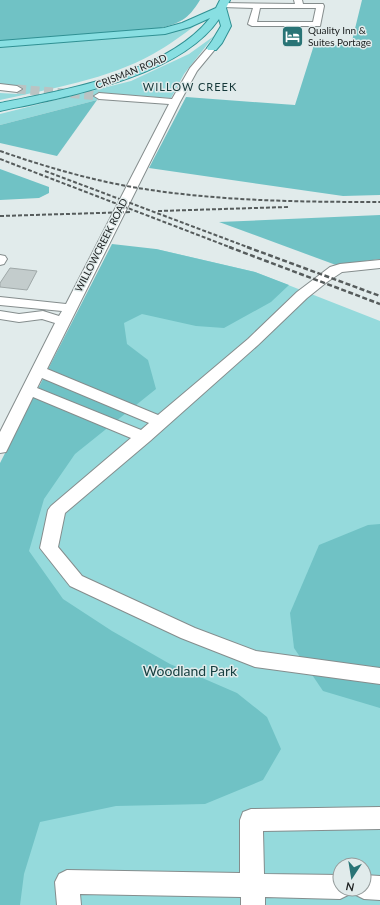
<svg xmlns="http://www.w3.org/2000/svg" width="380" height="905" font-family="Lato,sans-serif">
<rect width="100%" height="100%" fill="#e1ebeb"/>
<g fill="#95dadc" fill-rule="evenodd">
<path d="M196,25C182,35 168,46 153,54C109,79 49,89 0,100V93L17,94L22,87L0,85V47L140,36L169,33Z"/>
<polygon points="214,36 184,74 171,98 101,93 97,100 0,125 0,114 131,81 189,54"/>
<path d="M156,249L255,272L380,321V905H0V474ZM340,865H364V889H340Z"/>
</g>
<g fill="#70c2c5">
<path d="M0,0H200C187,21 181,22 158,29L0,42Z"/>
<polygon points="362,0 380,0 380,195 343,196 149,168 186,97 295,105 314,45 351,45"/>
<polygon points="97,100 57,156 0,143 0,125"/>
<polygon points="0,169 49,187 49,193 39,198 0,200"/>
<polygon points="380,215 380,259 336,265 219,222"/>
<polygon points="112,244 156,249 255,272 289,285 271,302 224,328 196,326 142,314 124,323 127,344 148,360 156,389 75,454 44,499 29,551 63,599 112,631 170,664 237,693 267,717 281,749 263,780 205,804 116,806 40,822 24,874 20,905 0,905 0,463"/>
<polygon points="380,524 380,708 323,691 294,648 290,613 319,545 368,525"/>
</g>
<polygon fill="#c3cccc" stroke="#9fa8a8" points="10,268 37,271 27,290 0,287 0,283"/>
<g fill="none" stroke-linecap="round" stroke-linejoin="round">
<polyline stroke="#bac3c3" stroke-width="9" stroke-dasharray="9 4.5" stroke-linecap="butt" points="17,89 99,96"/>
<defs>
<g id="minor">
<path d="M294,0H302L303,4H323L324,6L320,26H252L248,24L253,8L222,7L218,5L222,3L295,4ZM260,8H316L313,22H257Z"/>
<path d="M212,45L216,48L197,71L180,102L47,369L158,415L248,339L297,292L330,267L340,264L380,260V268L342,272L327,282L307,298L258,345L150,441L65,513L58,547L82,576L195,628L256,651L380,668V684L255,667L181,638L70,586L40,548L48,510L51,506L131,438L33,397L8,448L6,452L0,453V432L55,323L42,319L19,322L0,319V311L19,314L43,311L59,316L62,311L0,305V297L66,304L169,104L99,99L94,96L99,93L172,99L190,68L209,46ZM42,378L149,423L141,430L37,388Z"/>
<polygon points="0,84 17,86 22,89 17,92 0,90"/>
<polygon points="0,255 5,256 7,259 4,264 0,265"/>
<polygon points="380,807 380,829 263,831 264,874 340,875 340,889 351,889 348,895 340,899 265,897 265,905 241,905 241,897 80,894 81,905 57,905 55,882 59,874 67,870 240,873 240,820 243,812 251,809"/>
<polygon points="364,875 380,876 380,900 364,899 356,895 353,889 364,889"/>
</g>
<path id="major" d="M220,0H230L226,8L231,26L222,43L216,50H208L207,48L212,41L221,26L219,19C180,77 65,97 0,111V103C65,90 166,73 210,18L190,27L165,34L0,47V41L164,28L182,23L216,8Z"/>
</defs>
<use href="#minor" stroke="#858d8d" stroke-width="2"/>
<use href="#major" stroke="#309093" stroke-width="2"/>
<use href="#minor" fill="#fff" fill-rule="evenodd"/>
<use href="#major" fill="#88dfe2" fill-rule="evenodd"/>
<g stroke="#565c5c" stroke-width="2" stroke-dasharray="4 2" stroke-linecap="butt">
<path d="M0,151C43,166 87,179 132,187C214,201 297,202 380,202"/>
<polyline points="0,159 232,248"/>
<polyline points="45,171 250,248"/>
<polyline points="158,211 288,207"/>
<polyline points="0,216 132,212"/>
</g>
<g stroke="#565c5c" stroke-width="2.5" stroke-dasharray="5 2.5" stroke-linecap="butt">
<polyline points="229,247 380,304"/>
<polyline points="247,247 380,296"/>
</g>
</g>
<defs>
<symbol id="hotel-square" viewBox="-11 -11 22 22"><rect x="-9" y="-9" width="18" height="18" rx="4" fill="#297476" stroke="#e1ebeb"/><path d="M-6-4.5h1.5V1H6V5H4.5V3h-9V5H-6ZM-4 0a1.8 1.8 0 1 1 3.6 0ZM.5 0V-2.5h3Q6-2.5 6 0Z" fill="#fff"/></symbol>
</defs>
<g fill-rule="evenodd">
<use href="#hotel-square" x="280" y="24" width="25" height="25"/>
</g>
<g text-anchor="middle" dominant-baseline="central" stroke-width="3" stroke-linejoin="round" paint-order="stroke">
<g font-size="10" fill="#202424" stroke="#e1ebeb" text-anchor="start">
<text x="308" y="30">Quality Inn &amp;<tspan x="308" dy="12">Suites Portage</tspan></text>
</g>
<g font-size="10" fill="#202424" stroke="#e1ebeb">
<text transform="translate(131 71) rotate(-22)">CRISMAN ROAD</text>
<text transform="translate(101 245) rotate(-63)">WILLOWCREEK ROAD</text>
</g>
<g font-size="11" letter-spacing="1" fill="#153839" stroke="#e1ebeb">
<text x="190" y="86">WILLOW CREEK</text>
</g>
<g font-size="14" fill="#184041" stroke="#e1ebeb">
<text x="190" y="670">Woodland Park</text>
</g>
</g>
<g transform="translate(352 877) rotate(192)"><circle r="19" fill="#e1ebeb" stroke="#949b9b"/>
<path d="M0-3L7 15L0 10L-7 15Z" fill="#297476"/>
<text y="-6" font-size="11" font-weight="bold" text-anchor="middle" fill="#202424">N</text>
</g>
</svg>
